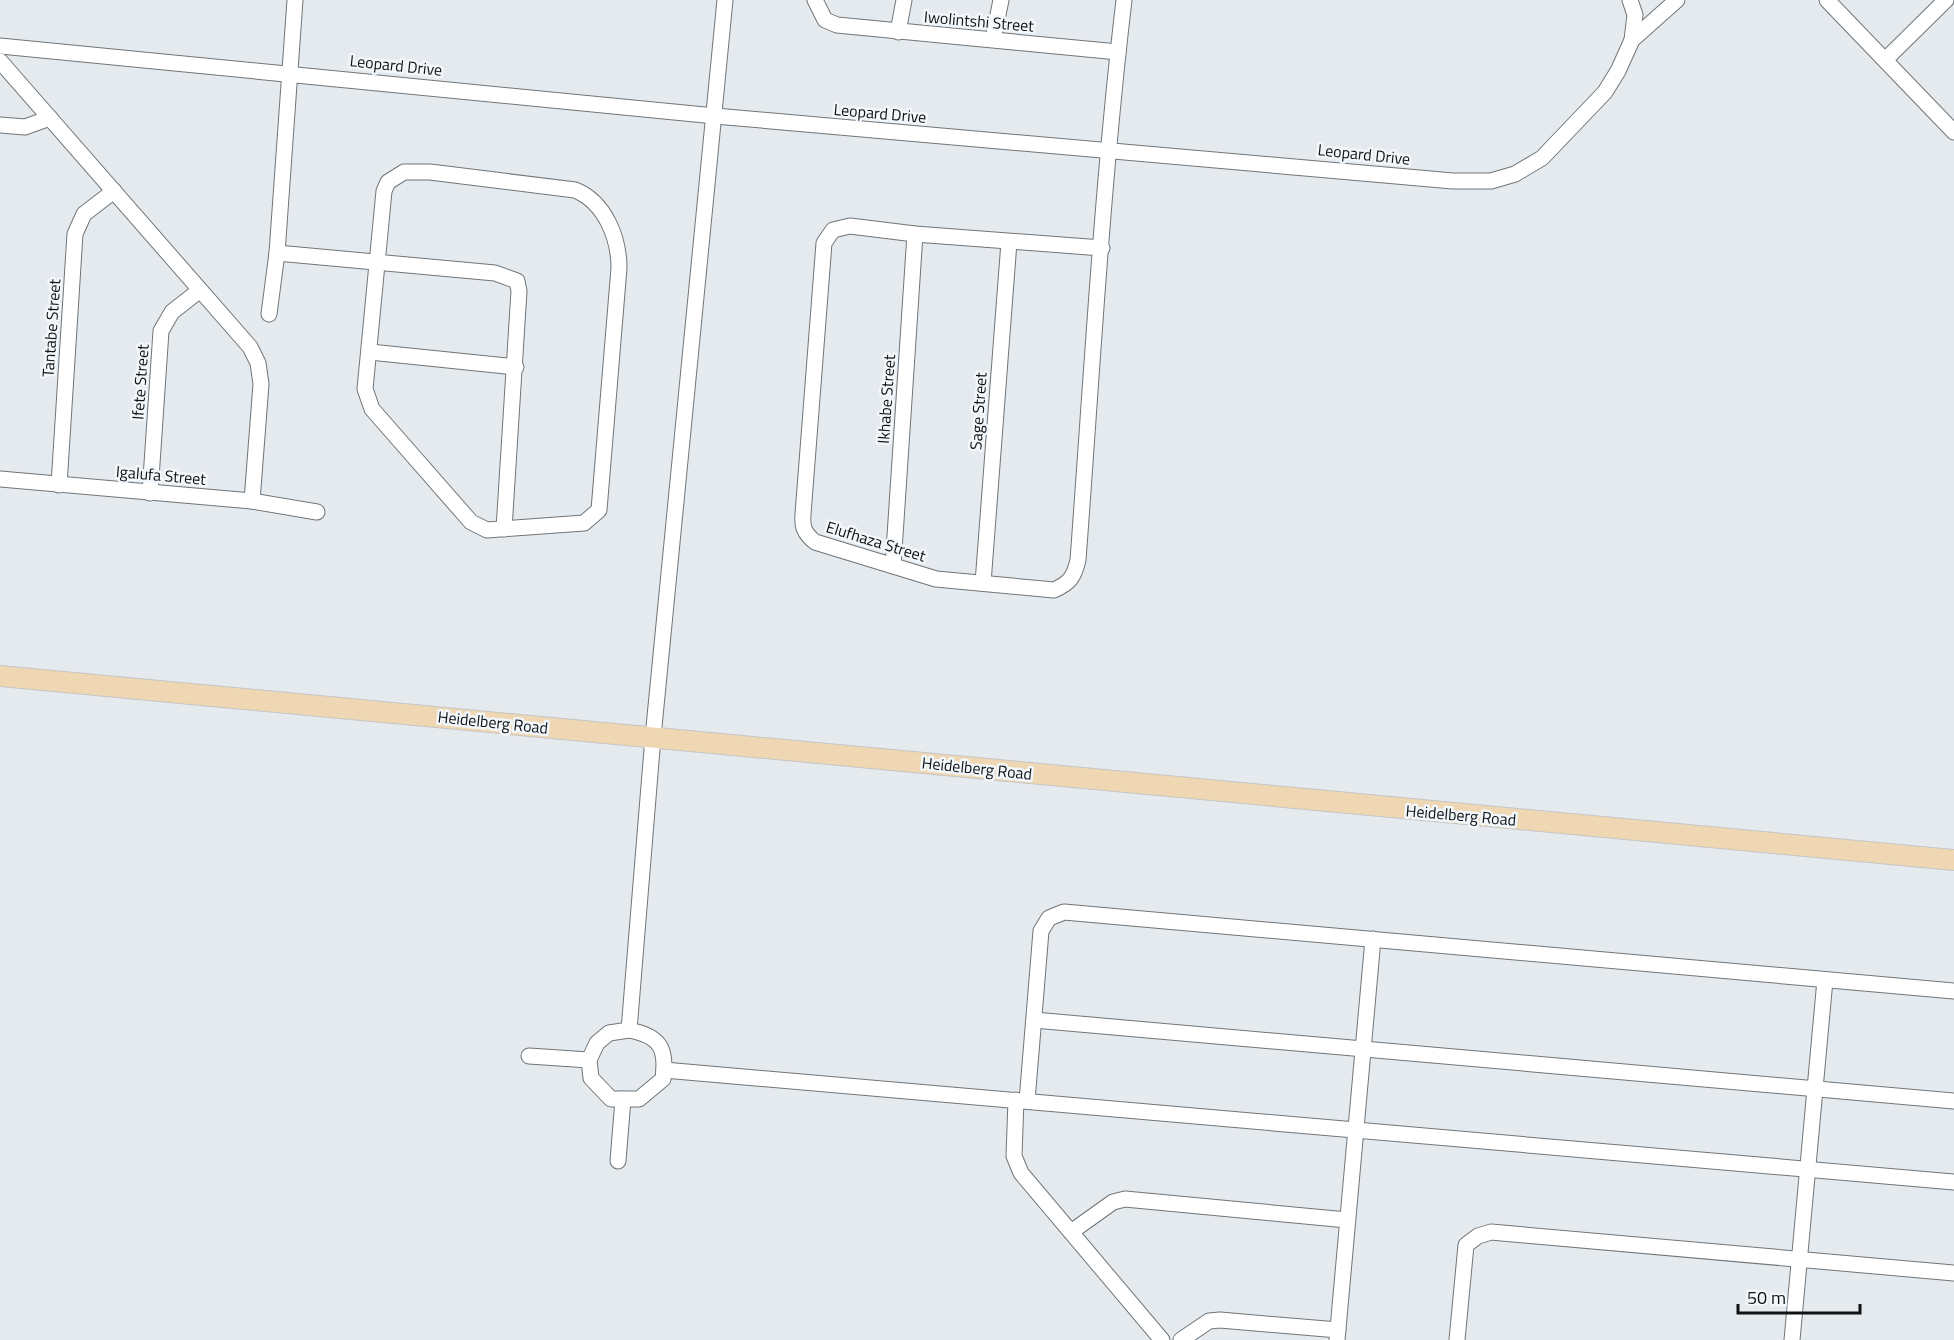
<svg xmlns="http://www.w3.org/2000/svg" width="1954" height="1340" font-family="'Titillium Web',sans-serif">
<rect width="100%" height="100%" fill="#e5eaef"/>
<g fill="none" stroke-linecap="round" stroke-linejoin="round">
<defs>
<g id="minor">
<polyline points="815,0 825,20 837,25 1118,52"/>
<polyline points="1630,0 1635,15 1632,40"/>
<polyline points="1827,0 1954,132"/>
<polyline points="898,32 904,0"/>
<polyline points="993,39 1001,0"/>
<polyline points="0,46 715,116 1453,181 1491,181 1515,174 1542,158 1605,92 1618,71 1632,40 1677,0"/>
<polyline points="1886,59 1946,0"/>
<polyline points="0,61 250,347 258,363 261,384 252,501"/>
<polyline points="0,125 25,127 50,118"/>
<path d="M404,172H430L575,190C605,202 619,238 619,268L599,510L584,523L487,530L471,522L372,409L365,389L384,191L388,182Z"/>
<path d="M1102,248L915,234L850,226L833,230L824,243L803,514C802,527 804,533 815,542L936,579L1054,590C1070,583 1074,577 1078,560C1092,373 1102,186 1124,0"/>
<polyline points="277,253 495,273 517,281 519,291 504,529"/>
<polyline points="269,314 277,253 295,0"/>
<polyline points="370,352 516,367"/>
<polyline points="0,479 252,501 317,512"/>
<polyline points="59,485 75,234 84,214 114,191"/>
<polyline points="150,493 161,331 172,312 200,290"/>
<polyline points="893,566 915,234"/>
<polyline points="983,583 1009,242"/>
<polyline points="1034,1020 1954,1101"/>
<polyline points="629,1030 653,737 725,0"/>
<path d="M629,1030C660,1036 667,1048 663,1079L639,1099H611L591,1078L589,1060L597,1043L609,1033Z"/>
<polyline points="529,1056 589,1060"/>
<polyline points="664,1070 1954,1182"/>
<polyline points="1016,1100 1014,1156 1021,1173 1162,1340"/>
<polyline points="1027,1101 1041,931 1049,918 1064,912 1954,991"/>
<polyline points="618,1161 623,1099"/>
<polyline points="1071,1232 1113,1202 1125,1199 1347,1220"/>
<polyline points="1181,1340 1209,1321 1220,1320 1338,1330"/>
<polyline points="1337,1340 1373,939"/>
<polyline points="1457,1340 1466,1245 1478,1236 1491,1232 1954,1273"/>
<polyline points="1792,1340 1825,980"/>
</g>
<polyline id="major" points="0,676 1954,860"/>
</defs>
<use href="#minor" stroke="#707578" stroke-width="17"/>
<use href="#major" stroke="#c5c6c6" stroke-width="22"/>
<use href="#minor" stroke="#fff" stroke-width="15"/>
<use href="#major" stroke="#eed7b2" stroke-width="20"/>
</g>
<g text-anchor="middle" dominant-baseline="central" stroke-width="5" stroke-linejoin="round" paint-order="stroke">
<g font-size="16" fill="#0f1112" stroke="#f2f7fc">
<text transform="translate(979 21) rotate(5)">Iwolintshi Street</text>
<text transform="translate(396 65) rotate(6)">Leopard Drive</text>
<text transform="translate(880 113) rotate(5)">Leopard Drive</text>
<text transform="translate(1364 154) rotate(6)">Leopard Drive</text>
<text transform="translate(51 328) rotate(-86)">Tantabe Street</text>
<text transform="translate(140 382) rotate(-86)">Ifete Street</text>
<text transform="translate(886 399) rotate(-86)">Ikhabe Street</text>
<text transform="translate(978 411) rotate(-86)">Sage Street</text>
<text transform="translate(161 475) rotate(5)">Igalufa Street</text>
<text transform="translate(876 541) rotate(17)">Elufhaza Street</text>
<text transform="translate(493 722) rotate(6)">Heidelberg Road</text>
<text transform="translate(977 768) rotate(6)">Heidelberg Road</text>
<text transform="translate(1461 815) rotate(5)">Heidelberg Road</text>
</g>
</g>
<path d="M1738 1304v9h122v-9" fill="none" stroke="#0f1112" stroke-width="3"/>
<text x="1747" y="1304" font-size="18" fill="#0f1112" stroke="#f2f7fc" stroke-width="4.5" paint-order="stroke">50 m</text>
</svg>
